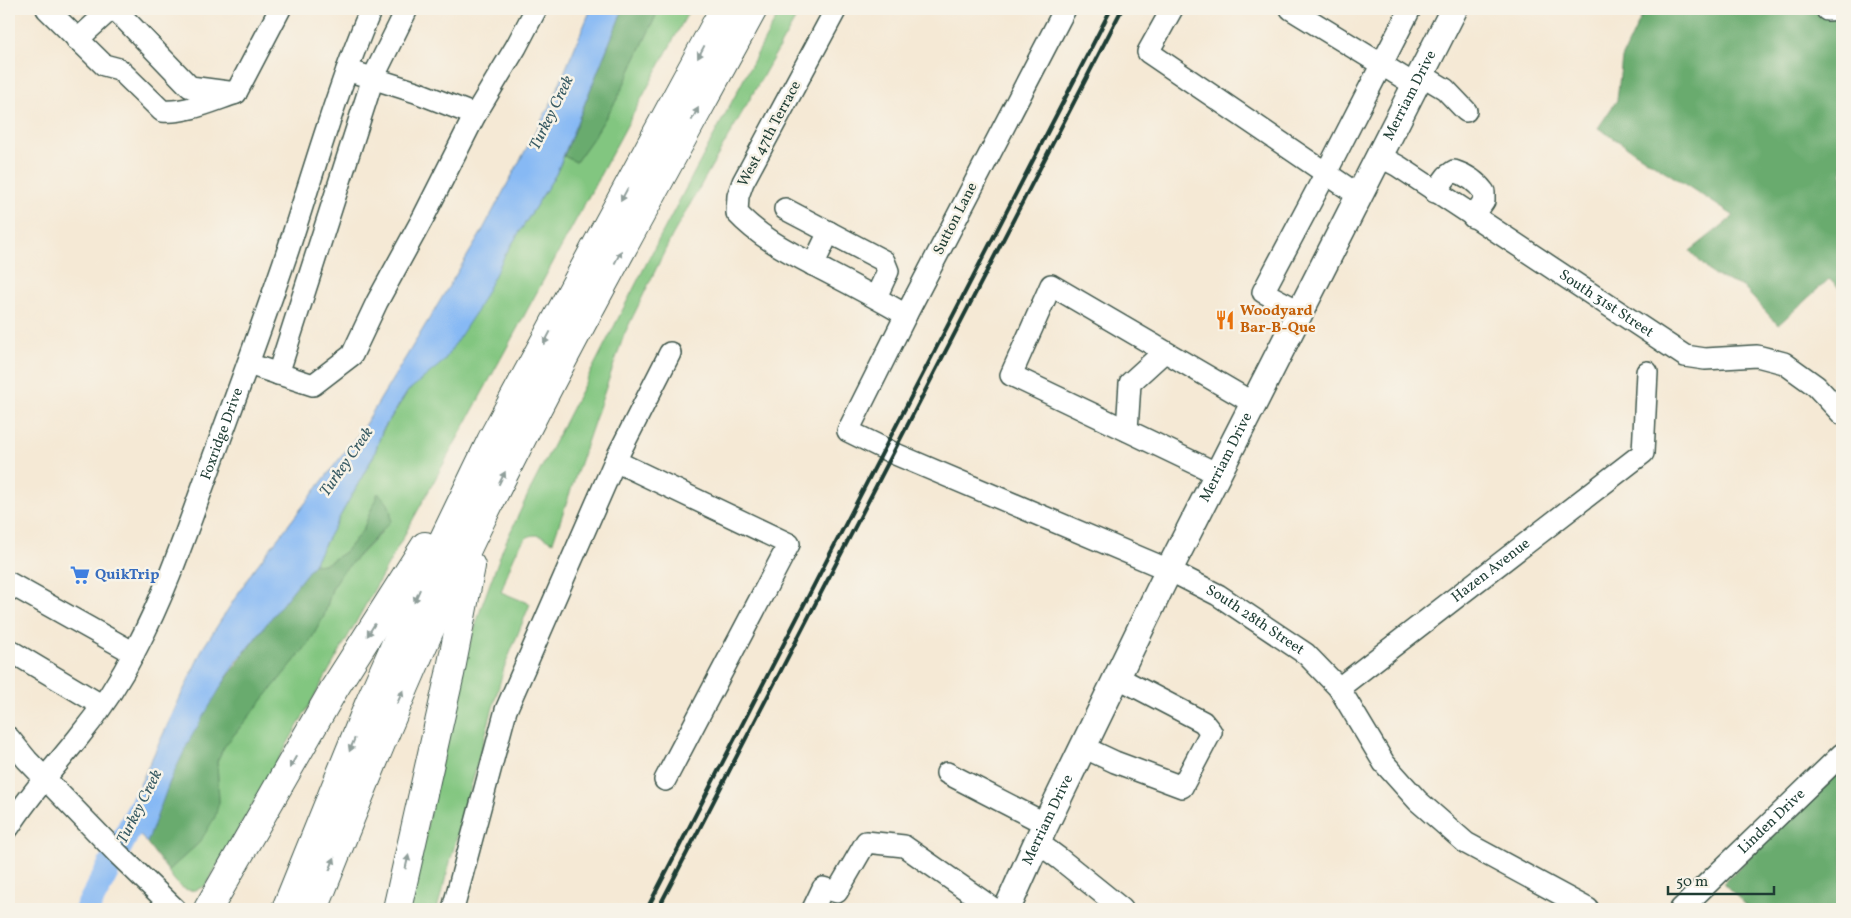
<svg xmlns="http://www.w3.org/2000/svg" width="1851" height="918" font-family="Vollkorn,serif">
<rect width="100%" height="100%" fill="#f7f3e8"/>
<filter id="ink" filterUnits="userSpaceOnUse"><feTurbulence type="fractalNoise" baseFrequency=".02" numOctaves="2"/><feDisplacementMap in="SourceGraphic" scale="10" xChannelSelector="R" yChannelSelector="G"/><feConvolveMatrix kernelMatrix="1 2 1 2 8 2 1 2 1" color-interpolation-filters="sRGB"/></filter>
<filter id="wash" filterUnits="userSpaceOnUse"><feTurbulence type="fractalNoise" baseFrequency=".0096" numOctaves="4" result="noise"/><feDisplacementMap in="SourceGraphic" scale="20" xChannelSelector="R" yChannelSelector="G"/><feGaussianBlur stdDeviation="1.12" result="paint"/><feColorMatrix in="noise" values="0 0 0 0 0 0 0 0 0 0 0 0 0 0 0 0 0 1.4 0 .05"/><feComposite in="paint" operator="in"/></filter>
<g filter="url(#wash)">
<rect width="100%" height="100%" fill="#f5e9d5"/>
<g fill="#82c680" stroke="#50825a">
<path d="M659,9H690C531,302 375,597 206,885C188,897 178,887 168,871L200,842L219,802L217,761L224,747L309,643L324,616L332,589L341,574L381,533L378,493L363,530L345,552L326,564L313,565L374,455L382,432L408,391L419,381L494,275L505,255L556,174L564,156L576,162L593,138L617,99Z"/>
<path d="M781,9H801L672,236L624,335L553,542C546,538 539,533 530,536C517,540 506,579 501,592L530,604L504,668L437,909H408L464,663L482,605L503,548L530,490L660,237Z"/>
</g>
<g fill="#69ab6e" stroke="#447451">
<polygon points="623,9 659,9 617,99 593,138 576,162 564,156"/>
<polygon points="1645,9 1842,9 1842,291 1829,279 1778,325 1743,287 1713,275 1690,251 1734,216 1598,128 1617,100 1622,58"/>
<path d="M378,493C388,502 392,507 391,521L341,574L332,589L324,616L309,643L224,747L217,761L219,802L215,817L200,842L168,871L147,843C160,808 172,772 189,740C223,676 269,621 313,565L326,564L345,552L363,530Z"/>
<polygon points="1842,769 1842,909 1750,909 1723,883"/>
</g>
<polygon fill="#87b9f4" stroke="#537b94" points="591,9 623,9 556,174 505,255 476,312 443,362 408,391 382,431 374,455 313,565 234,665 190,739 170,781 147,843 124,819 203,648 252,572 361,431 480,235 553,99"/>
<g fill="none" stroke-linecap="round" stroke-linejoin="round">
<polyline stroke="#87b9f4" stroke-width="25" points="87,909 146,797"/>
</g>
</g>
<g filter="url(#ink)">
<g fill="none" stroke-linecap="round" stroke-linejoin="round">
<defs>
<g id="minor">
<path d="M47,9L104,65L119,69L162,111C187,113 212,101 236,93L190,87L115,9"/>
<path d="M836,9L743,182L738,196L737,213C762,240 795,255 827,272C854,286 880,300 906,315"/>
<path id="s1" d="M1065,9L906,315L848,431L893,453L1169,570L1218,595L1306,654L1339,688L1384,763L1418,801L1466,843L1588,909"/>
<polyline points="1172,9 1148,52 1358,195"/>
<polyline points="1291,9 1415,85"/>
<polyline points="1827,10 1842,9"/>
<polyline points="77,40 111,9"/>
<polyline points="1420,74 1445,89 1466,111"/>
<polyline points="236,93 280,9"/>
<polyline points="475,115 516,47 536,9"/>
<path id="s2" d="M1379,156L1398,166L1685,356L1705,359L1757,356L1784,363L1816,386L1842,414"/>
<path d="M1435,192L1447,176L1454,171C1467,175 1476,181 1484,192V201L1473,217"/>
<polyline points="785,209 884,261 888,271 876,297"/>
<polyline points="813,265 829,232"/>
<polyline points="1299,311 1263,292 1326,173 1410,9"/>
<polyline points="248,364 313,385 352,355 377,302 424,216 475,115 416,92 347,70"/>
<polyline points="278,374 373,78 407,9"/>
<polyline points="1127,430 1130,383 1164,352"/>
<polyline points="615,461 670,353"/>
<polyline points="1218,474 1011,375 1051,285 1253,403"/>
<polyline points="9,583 134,653"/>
<polyline points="9,650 101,705"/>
<path id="s3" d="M1339,688L1643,453L1647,372"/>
<polyline points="9,738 27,760 117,853 175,909"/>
<polyline points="1083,747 1115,762 1182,787 1211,732 1203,722 1117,677"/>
<polyline points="947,773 1046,824"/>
<path id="s4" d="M9,827C29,795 55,767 78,738C101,710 121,679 137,647C166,592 186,532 207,475C234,401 262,327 287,253C314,171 337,88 371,9"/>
<polyline points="1037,842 1060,859 1122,909"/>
<polyline points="453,909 506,710 615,461 789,544 665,780"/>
<polyline points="813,909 823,888 837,892 866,842 904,846 994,909"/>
<path id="s5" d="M1681,909L1842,754"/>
</g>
<g id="major">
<path id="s6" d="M1007,909L1037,842L1169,570L1454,9"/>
</g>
<g id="highway">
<polyline points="208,909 334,689 425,546"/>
<polyline points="286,909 369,704 425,578 491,441 724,9"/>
<path d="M314,909C366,778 419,647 481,520C566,347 661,178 753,9"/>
<polyline points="397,909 450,674 471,566"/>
</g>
</defs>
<use href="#minor" stroke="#3f574c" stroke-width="24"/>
<use href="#major" stroke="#3f574c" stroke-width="29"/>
<use href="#highway" stroke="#3f574c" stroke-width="30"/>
<use href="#minor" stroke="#fff" stroke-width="21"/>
<use href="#major" stroke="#fff" stroke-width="26"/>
<use href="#highway" stroke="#fff" stroke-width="28"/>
<g stroke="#1f3d34" stroke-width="4">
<polyline points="647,909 1111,9"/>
<polyline points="658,909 1122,9"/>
</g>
</g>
<defs><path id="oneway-solid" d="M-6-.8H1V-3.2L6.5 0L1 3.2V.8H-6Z" transform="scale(1.25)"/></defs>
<g fill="#8f9e9a">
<use href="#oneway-solid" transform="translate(701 52) rotate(118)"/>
<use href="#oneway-solid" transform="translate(695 114) rotate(-62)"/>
<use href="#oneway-solid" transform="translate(624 195) rotate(118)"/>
<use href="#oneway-solid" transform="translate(618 257) rotate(-62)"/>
<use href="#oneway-solid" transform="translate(547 338) rotate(118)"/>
<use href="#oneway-solid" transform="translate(502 478) rotate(-63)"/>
<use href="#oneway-solid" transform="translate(417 596) rotate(114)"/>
<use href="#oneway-solid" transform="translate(371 630) rotate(122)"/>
<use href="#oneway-solid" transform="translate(400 697) rotate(-66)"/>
<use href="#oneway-solid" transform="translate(352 745) rotate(112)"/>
<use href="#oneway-solid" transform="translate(293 762) rotate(119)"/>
<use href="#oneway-solid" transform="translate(407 862) rotate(-77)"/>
<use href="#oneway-solid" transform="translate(332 864) rotate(-68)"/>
</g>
</g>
<defs>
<symbol id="restaurant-bare" viewBox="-9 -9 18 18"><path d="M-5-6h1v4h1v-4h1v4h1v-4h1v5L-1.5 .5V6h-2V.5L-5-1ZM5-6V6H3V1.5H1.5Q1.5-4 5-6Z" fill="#e8710a" stroke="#f7f3e8" stroke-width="2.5" paint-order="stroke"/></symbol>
<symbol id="supermarket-bare" viewBox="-9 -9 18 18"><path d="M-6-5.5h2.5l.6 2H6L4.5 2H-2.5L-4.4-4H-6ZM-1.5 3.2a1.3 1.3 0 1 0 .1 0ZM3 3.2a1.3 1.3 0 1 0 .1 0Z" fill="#3f7fe0" stroke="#f7f3e8" stroke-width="2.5" paint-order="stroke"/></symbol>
</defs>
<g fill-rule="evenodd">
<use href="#restaurant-bare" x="1211" y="306" width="28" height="28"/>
<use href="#supermarket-bare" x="66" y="561" width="28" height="28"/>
</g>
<g text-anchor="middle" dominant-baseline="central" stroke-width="5" stroke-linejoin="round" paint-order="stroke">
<g font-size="15" fill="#1f3d34" stroke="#f7f3e8">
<text stroke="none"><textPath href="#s6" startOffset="908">Merriam Drive</textPath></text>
<text transform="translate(770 134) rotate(-62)">West 47th Terrace</text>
<text transform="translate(956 219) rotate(-63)">Sutton Lane</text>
<text stroke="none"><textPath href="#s2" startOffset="271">South 31st Street</textPath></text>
<text stroke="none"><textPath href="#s4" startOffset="451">Foxridge Drive</textPath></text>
<text stroke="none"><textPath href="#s6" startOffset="502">Merriam Drive</textPath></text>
<text stroke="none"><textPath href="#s3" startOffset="192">Hazen Avenue</textPath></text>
<text stroke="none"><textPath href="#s1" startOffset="924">South 28th Street</textPath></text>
<text stroke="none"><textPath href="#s6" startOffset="98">Merriam Drive</textPath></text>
<text stroke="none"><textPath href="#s5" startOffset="126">Linden Drive</textPath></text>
</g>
<g font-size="15" font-weight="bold" fill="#c56008" stroke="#f7f3e8" text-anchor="start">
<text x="1240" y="311">Woodyard<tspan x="1240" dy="17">Bar-B-Que</tspan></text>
</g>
<g font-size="15" font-weight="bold" fill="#366cbe" stroke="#f7f3e8" text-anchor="start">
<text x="95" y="575">QuikTrip</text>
</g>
<g font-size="16" font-style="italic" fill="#395c64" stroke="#f7f3e8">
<text transform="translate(552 113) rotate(-64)">Turkey Creek</text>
<text transform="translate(347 462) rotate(-55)">Turkey Creek</text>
<text transform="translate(140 807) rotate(-63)">Turkey Creek</text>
</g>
</g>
<rect width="1851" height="918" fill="none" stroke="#f7f3e8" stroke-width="30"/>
<path d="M1668 886v8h106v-8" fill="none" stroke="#1f3d34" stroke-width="2.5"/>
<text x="1676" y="886" font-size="15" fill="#1f3d34" stroke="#f7f3e8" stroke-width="4" paint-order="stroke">50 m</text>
</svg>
